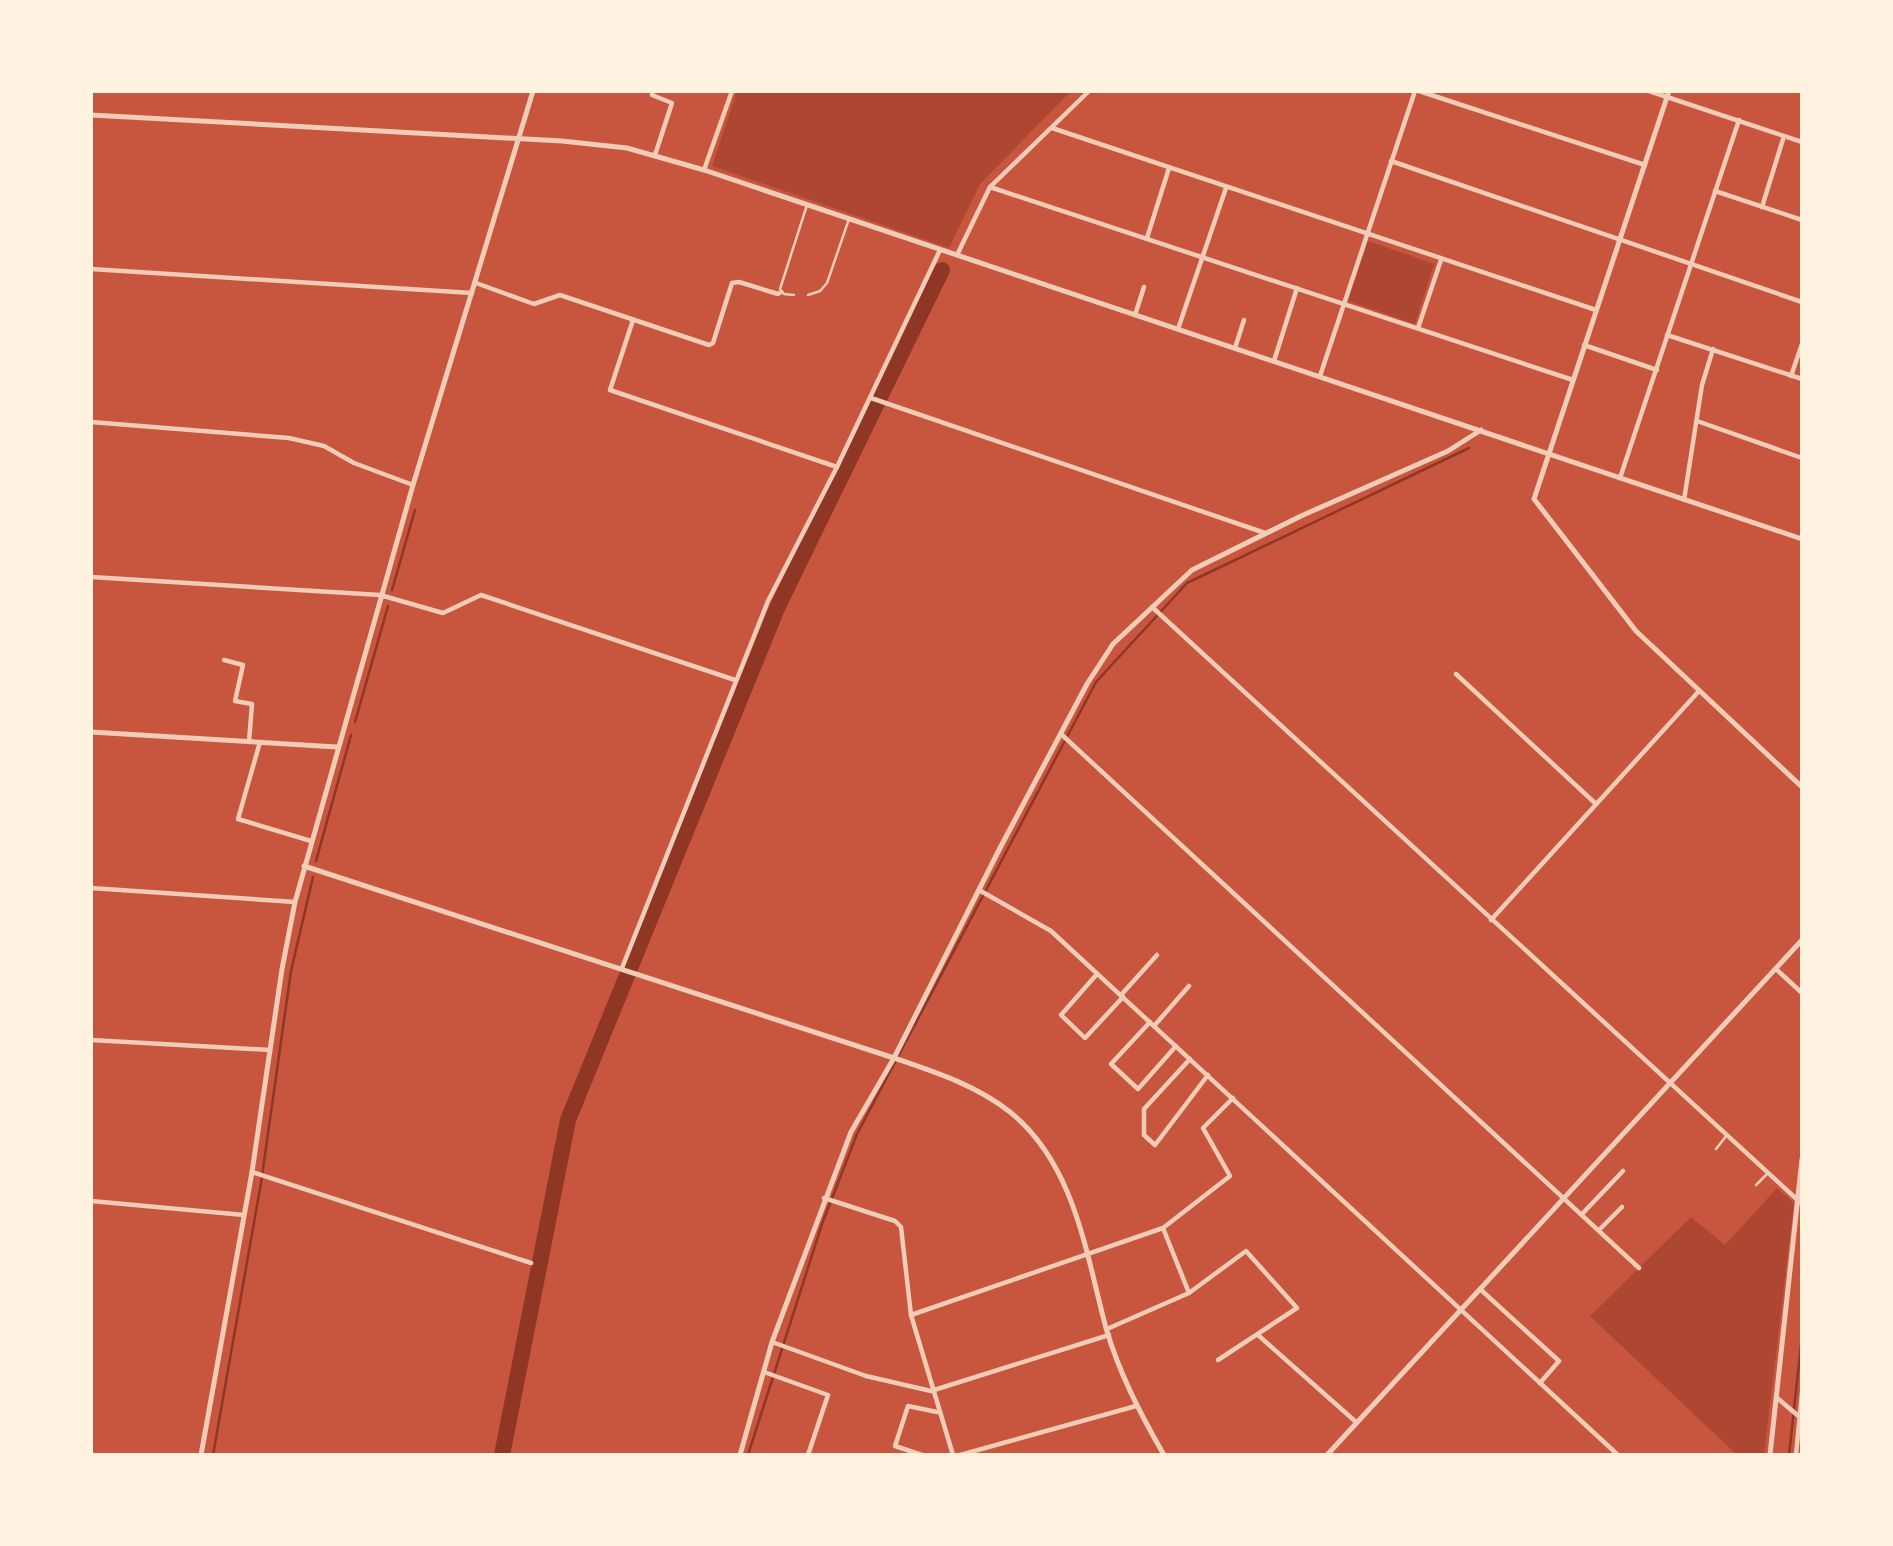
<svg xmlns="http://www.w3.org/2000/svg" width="1893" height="1546" font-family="Helvetica,sans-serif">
<rect width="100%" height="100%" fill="#c8553d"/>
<g fill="#ae4732">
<polygon points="737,91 1071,91 980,184 949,248 712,166"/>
<polygon points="1368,241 1434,264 1415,324 1348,301"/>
<polygon points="1777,1188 1794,1203 1764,1455 1737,1455 1590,1316 1691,1217 1725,1245"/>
</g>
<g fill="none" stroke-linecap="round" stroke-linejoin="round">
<g stroke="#8f3625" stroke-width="2.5">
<polyline points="392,590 415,510"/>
<polyline points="355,722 388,606"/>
<polyline points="316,861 351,735"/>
<polyline points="213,1455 261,1183 291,971 313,877"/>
<polyline points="748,1455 822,1224 857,1134 1096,682 1187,583 1469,448"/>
<polyline points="1789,1455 1802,1336"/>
</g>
<polyline stroke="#8f3625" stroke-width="16" points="502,1455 568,1120 778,606 942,270"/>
<g stroke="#f1ccb7" stroke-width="2.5">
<polyline points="794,295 784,294 780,289 807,205"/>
<polyline points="808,295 820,291 827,283 849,219"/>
<polyline points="1716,1149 1727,1135"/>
<polyline points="1756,1185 1768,1173"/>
</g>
<g stroke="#f1ccb7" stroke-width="4.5">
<polyline points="653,91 652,95 672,103 655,155"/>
<polyline points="1419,91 1645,165"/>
<polyline points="1649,91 1802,142"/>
<polyline points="1052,128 1596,310"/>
<polyline points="1391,161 1802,302"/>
<polyline points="704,170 732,91"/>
<polyline points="990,187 1573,380"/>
<polyline points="1715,191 1802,220"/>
<polyline points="1762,207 1784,136"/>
<polyline points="1147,238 1169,168"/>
<polyline points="957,255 990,187 1089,91"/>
<polyline points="91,269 472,293"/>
<polyline points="476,283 534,304 560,295 709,345 713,343 732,283 739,282 778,294 781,292"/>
<polyline points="1135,315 1144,287"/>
<polyline points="633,320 610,390 837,467"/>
<polyline points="1418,328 1441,260"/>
<polyline points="1178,329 1226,188"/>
<polyline points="1667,335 1802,379"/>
<polyline points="1584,345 1657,370"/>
<polyline points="1235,348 1244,320"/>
<polyline points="1274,361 1297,288"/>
<polyline points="1320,376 1415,91"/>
<polyline points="1791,376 1802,344"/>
<polyline points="871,398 1265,533"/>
<polyline points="1697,421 1802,458"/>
<polyline points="91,422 289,438 324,446 354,463 413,485"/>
<polyline points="1620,478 1739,120"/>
<polyline points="1684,500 1702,385 1713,349"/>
<polyline points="91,577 380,595 443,613 481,595 735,680"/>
<polyline points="1152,607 1802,1204"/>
<polyline points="224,660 243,665 235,701 252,704 249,742"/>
<polyline points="1456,674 1596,804"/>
<polyline points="1061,734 1639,1268"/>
<polyline points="260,742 238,819 311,841"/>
<polyline points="91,888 295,902"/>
<polyline points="979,890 1051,931 1618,1455"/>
<polyline points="1491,920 1699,691"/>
<polyline points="622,968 768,601 837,467 940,250"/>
<polyline points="1776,969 1802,993"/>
<polyline points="1097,974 1061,1015 1085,1038 1123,997"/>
<polyline points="1121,995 1157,955"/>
<polyline points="1150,1022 1111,1064 1138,1089 1176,1046"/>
<polyline points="1154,1026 1189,986"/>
<polyline points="91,1040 270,1050"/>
<polyline points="1190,1059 1144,1109 1144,1135 1155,1145 1208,1075"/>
<polyline points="252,1172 531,1263"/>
<polyline points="824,1198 895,1221 901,1227 911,1315 953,1455"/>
<polyline points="91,1201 244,1215"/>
<polyline points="1582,1214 1623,1171"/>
<polyline points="1163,1228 1189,1293"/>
<polyline points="1599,1230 1622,1207"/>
<polyline points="1480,1289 1559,1361 1540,1383"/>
<polyline points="911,1315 1163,1228 1230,1176 1203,1128 1233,1098"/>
<polyline points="1107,1329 1189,1293 1246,1251 1297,1308 1218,1360"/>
<polyline points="1258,1335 1356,1422"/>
<polyline points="772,1342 866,1376 931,1391 1109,1335"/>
<polyline points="764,1372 828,1395 808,1455"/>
<polyline points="1776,1397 1802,1419"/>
<polyline points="922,1455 895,1446 908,1406 937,1412"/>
<polyline points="960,1455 1136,1406"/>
<polyline points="1796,1455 1802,1393"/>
</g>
<g stroke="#f1ccb7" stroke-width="5">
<polyline points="1669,91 1534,499 1636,631 1802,787"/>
<polyline points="91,115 562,141 627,148 704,170 1802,539"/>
<polyline points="91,732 337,747"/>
<path d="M304,866L894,1058C935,1072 976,1085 1010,1112C1075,1164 1086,1254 1106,1328C1119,1373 1141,1415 1164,1455"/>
<polyline points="201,1455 252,1172 282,969 295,902 413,485 533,91"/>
<polyline points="740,1455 772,1342 851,1132 894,1058 1000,848 1087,684 1113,644 1192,570 1301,516 1448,451 1481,430"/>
<polyline points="1327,1455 1802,940"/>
<polyline points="1770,1455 1802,1159"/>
</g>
</g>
<rect width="1893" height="1546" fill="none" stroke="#fff3e0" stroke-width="186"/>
</svg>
